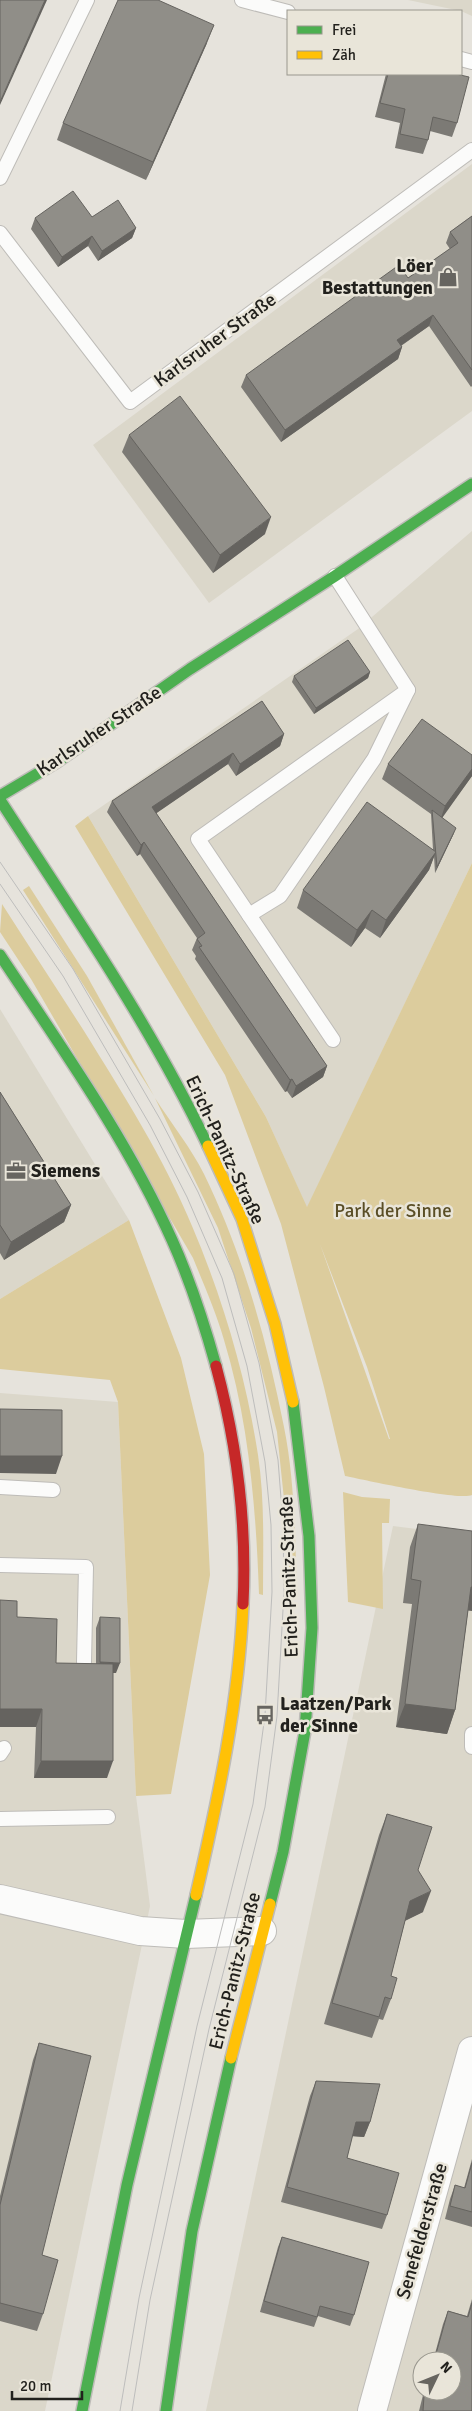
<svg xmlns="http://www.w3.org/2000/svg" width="472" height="2411" font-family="Signika,sans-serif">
<rect width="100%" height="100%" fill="#e6e3dc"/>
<g fill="#dbd7ca" fill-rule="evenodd">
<polygon points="408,0 472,0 472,16 461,11"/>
<polygon points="472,164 472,411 209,603 93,445"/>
<polygon points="472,531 472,863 307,1208 266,1117 88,816 358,629"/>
<polygon points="0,1009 129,1220 0,1299"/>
<polygon points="0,1393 118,1402 136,1796 150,1906 45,2411 0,2411"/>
<path d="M393,1526L472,1536V2411H206ZM422,2361H452V2391H422Z"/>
</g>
<g fill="#dccc9d" fill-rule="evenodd">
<path d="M88,816L266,1117L307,1207L472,863V1495C459,1501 365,1480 345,1476L324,1387L281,1224L225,1075L75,826ZM320,1244L367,1367L390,1439H389Z"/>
<polygon points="29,886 87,976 154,1096 23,890"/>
<path d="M2,904C29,946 57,989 84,1031C123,1094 164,1158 192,1226C223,1299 246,1377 258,1455C265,1501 263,1549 263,1595L259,1594C256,1509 249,1422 224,1340C216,1312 204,1285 193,1258L31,979L0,932Z"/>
<path d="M155,1098C171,1123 191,1148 204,1174C243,1254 267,1341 284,1427C295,1482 295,1538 297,1594L288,1593L287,1528L277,1432L251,1328L218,1228Z"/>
<polygon points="129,1220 181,1358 204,1454 210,1575 171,1794 136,1796 118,1402 110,1380 0,1369 0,1299"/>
<polygon points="343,1492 362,1497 390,1499 389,1523 382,1523 383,1609 348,1602"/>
</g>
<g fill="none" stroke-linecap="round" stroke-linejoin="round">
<defs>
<g id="lane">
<polyline points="242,0 288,12"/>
<polyline points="461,59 472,62"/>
<polyline points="0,178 87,0"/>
<polyline points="0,233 130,402 472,150"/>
<polyline points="335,576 408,690"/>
<polygon points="408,690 374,759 280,896 249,915 198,839"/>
<polyline points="249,915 333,1040"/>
<polyline points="0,1487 53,1490"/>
<polyline points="0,1565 86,1567 84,1662"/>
<polyline points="472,1734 472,1747"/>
<polyline points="0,1754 4,1748"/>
<polyline points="0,1819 108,1817"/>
</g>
<g id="street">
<polyline points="0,1899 140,1931 186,1934 262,1931"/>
<polyline points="372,2411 472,2051"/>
</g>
<g id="fast">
<polyline points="0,796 57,762 190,669 335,576 472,484"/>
<path d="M0,800C73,913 150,1024 208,1146"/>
<path d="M0,955C61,1047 127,1139 172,1240C190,1280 204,1323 216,1366"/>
<polyline points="270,1904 283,1852 305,1731 312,1628 309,1536 293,1402"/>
<polyline points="82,2411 127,2185 196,1895"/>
<polyline points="166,2411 192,2231 231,2058"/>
</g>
<g id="slow">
<polyline points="208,1146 242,1219 275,1324 293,1402"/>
<path d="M196,1895C218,1799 239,1703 243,1604"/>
<polyline points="231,2058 270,1904"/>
</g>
<path id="jam" d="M216,1366C237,1444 247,1523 243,1604"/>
</defs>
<use href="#lane" stroke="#bebcb8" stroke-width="16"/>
<use href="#street" stroke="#bebcb8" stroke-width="30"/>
<use href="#fast" stroke="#bebcb8" stroke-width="14"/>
<use href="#slow" stroke="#bebcb8" stroke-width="14"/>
<use href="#jam" stroke="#bebcb8" stroke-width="14"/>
<use href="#lane" stroke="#fbfbfa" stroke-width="14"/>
<use href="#street" stroke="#fbfbfa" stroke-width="28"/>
<use href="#fast" stroke="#4caf50" stroke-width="11"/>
<use href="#slow" stroke="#ffc107" stroke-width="11"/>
<use href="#jam" stroke="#c62828" stroke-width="11"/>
<g stroke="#bdbdbc" stroke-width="1">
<polyline points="0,862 73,969 160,1119 198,1192 234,1274 259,1363 278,1460 283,1524 284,1592 277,1716 265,1807 209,2029 150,2300 132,2411"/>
<polyline points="0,884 63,976 150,1125 187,1197 222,1278 247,1366 265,1462 271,1525 272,1592 265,1715 253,1804 197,2026 139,2298 120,2411"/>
</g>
</g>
<g fill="#7c7a75">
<polygon points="207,43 146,180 57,140 63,123"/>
<polygon points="386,74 456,74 457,123 452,137 430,131 428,140 423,154 395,148 400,123 375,117"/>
<polygon points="472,216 472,386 471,387 429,326 401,346 402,347 398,359 281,442 241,387 246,375 408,278 450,249 446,243 450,232"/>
<polygon points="92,217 136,228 132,238 98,261 88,246 58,267 31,229 35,218"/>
<polygon points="129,435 265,534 213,573 122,452"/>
<polygon points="370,672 368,678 314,714 292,682 294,676"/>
<polygon points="262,701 284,734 280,746 236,776 228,764 156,813 327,1066 323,1077 292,1098 287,1091 285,1092 195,959 196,956 192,950 197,938 140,854 137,856 107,812 112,801"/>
<polygon points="472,755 472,776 442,817 454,833 435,873 434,856 429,870 380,938 365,928 351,947 297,908 303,890 433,850 431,814 382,779 388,764"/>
<polygon points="0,1092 71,1205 64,1222 4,1260 0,1253"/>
<polygon points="418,1524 468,1611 455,1710 447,1734 396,1727 412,1604 403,1603 410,1547"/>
<polygon points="17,1617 56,1663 96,1664 96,1628 100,1617 116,1673 113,1673 107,1778 34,1778 36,1727"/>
<polygon points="387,1814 418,1870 423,1912 405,1921 391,1976 391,1999 383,2020 379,2019 372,2038 324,2024 379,1835"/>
<polygon points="39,2043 43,2314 37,2331 0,2321 0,2196 33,2060"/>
<polygon points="316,2081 370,2122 364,2137 352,2136 347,2158 387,2215 382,2229 281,2202 310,2096"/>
<polygon points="472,2159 472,2227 445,2219 450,2199 455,2185 464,2188"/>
<polygon points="282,2237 354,2315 350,2326 318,2316 314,2327 260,2312 278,2247"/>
<polygon points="472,2299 472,2411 419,2411 424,2391 452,2391 452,2361 433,2361 443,2324 448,2311 467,2316"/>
</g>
<g fill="#65635f">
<polygon points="45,0 47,0 0,105 0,102"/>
<polygon points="214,25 207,43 146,180 153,162"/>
<polygon points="136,228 132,238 98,261 102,251"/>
<polygon points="92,236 88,246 58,267 62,257"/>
<polygon points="433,315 429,326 393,351 397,340"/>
<polygon points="402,347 398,359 281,442 285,430"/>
<polygon points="271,517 265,534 213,573 220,555"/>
<polygon points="370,672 368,678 314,714 316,708"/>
<polygon points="284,734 280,746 236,776 240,764"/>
<polygon points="233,753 228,764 148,819 152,807"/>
<polygon points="472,769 472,776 440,821 445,806"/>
<polygon points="456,828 454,833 435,873 437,867"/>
<polygon points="144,842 140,854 137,856 141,845"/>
<polygon points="436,852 429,870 380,938 386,920"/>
<polygon points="372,910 365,928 351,947 357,930"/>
<polygon points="327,1066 323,1077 292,1098 296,1086"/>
<polygon points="292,1079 287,1091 285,1092 290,1080"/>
<polygon points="71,1205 64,1222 4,1260 11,1242"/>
<polygon points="0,1456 62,1456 56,1474 0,1473"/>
<polygon points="471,1587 472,1587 472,1611 463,1610"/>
<polygon points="100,1662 120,1663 116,1673 96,1673"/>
<polygon points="405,1704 455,1710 447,1734 396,1727"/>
<polygon points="0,1709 42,1709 36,1727 0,1727"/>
<polygon points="41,1761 113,1761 107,1778 34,1778"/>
<polygon points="431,1891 423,1912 402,1922 410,1901"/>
<polygon points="356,2122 370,2122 364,2137 351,2136"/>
</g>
<g fill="#908e88" stroke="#65635f">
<polygon points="0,0 45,0 0,102"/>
<polygon points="118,0 158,0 214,25 153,162 63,123"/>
<polygon points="388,74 456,74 469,77 457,123 433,117 428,140 400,134 405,109 380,103"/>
<polygon points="73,191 92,217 118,200 136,228 102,251 92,236 62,257 35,218"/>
<polygon points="472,216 472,370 433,315 397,340 402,347 285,430 246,375 399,265 408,278 458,243 450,232"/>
<polygon points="180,396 271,517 220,555 129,435"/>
<polygon points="348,640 370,672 316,708 294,676"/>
<polygon points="262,701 284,734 240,764 233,753 152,807 327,1066 296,1086 292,1079 290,1080 199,947 202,946 197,939 205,933 144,842 141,845 112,801"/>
<polygon points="422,719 472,755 472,769 445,806 388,764"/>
<polygon points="367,802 436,852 386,920 372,910 357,930 303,890"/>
<polygon points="432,810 456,828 437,867"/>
<polygon points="0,1092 71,1205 11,1242 0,1225"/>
<polygon points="0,1409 62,1410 62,1456 0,1456"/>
<polygon points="418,1524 472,1531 472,1587 471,1587 455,1710 405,1704 421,1581 411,1579"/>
<polygon points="0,1600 17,1601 17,1617 57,1619 56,1663 113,1664 113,1761 41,1761 42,1709 0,1709"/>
<polygon points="100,1617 120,1618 120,1663 100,1662"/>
<polygon points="387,1814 432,1827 418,1870 431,1891 410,1901 391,1976 397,1978 391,1999 385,1997 379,2017 332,2003"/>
<polygon points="39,2043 91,2056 42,2255 58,2260 43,2314 0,2303 0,2205"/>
<polygon points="316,2081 380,2084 370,2122 356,2122 347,2158 399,2173 387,2215 287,2187"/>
<polygon points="472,2163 472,2212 450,2206 455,2185 465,2188"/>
<polygon points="282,2237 369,2262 354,2315 320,2306 317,2317 264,2301"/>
<polygon points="472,2303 472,2411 423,2411 424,2396 425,2391 452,2391 452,2361 434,2361 448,2311 468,2317"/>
</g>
<defs>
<symbol id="shop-bare" viewBox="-9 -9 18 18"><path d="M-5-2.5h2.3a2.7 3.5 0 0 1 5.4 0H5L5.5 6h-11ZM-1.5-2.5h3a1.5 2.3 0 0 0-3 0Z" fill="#676560" stroke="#e9e5d9" stroke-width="2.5" paint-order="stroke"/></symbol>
<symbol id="office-bare" viewBox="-9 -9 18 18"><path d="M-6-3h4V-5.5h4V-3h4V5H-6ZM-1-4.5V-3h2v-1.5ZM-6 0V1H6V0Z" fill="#676560" stroke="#e9e5d9" stroke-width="2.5" paint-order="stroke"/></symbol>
<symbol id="bus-bare" viewBox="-9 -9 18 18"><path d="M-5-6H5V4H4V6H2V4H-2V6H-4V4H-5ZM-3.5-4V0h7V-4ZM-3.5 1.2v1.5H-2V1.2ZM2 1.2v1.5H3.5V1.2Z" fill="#676560" stroke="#e9e5d9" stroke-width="2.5" paint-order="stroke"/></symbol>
</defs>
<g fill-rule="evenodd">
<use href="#shop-bare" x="434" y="263" width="28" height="28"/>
<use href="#office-bare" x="2" y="1157" width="28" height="28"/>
<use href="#bus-bare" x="251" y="1701" width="28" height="28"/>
</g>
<g text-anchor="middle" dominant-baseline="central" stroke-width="5" stroke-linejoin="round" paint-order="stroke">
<g font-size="19" font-weight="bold" fill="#22211d" stroke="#e9e5d9" text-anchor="start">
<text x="433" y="266" text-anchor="end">Löer<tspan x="433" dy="22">Bestattungen</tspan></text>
<text x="31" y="1171">Siemens</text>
<text x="280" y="1704">Laatzen/Park<tspan x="280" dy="22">der Sinne</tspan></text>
</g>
<g font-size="19" fill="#22211d" stroke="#e9e5d9">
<text transform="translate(215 340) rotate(-36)">Karlsruher Straße</text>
<text transform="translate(99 731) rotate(-34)">Karlsruher Straße</text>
<text transform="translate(225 1150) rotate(65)">Erich-Panitz-Straße</text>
<text transform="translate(289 1577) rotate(-92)">Erich-Panitz-Straße</text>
<text transform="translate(235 1971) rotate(-76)">Erich-Panitz-Straße</text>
<text transform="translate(422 2231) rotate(-74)">Senefelderstraße</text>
</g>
<g font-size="19" fill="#5a4e26" stroke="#e9e5d9">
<text x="393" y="1211">Park der Sinne</text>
</g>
</g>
<rect x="287" y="10" width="175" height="65" fill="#e9e5d9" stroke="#99978e"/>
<rect x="297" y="26" width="25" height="8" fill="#4caf50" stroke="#99978e"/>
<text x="332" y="35" font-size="15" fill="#22211d">Frei</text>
<rect x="297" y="51" width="25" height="8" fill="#ffc107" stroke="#99978e"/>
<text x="332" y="60" font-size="15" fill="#22211d">Zäh</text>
<g transform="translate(437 2376) rotate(47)"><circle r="24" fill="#e9e5d9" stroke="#99978e"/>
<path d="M0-4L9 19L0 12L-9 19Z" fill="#676560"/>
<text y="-8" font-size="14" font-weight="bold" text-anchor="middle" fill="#22211d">N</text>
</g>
<path d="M12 2391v8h70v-8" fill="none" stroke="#22211d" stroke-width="2.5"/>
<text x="20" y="2391" font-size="15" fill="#22211d" stroke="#e9e5d9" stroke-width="4" paint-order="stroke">20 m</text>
</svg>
